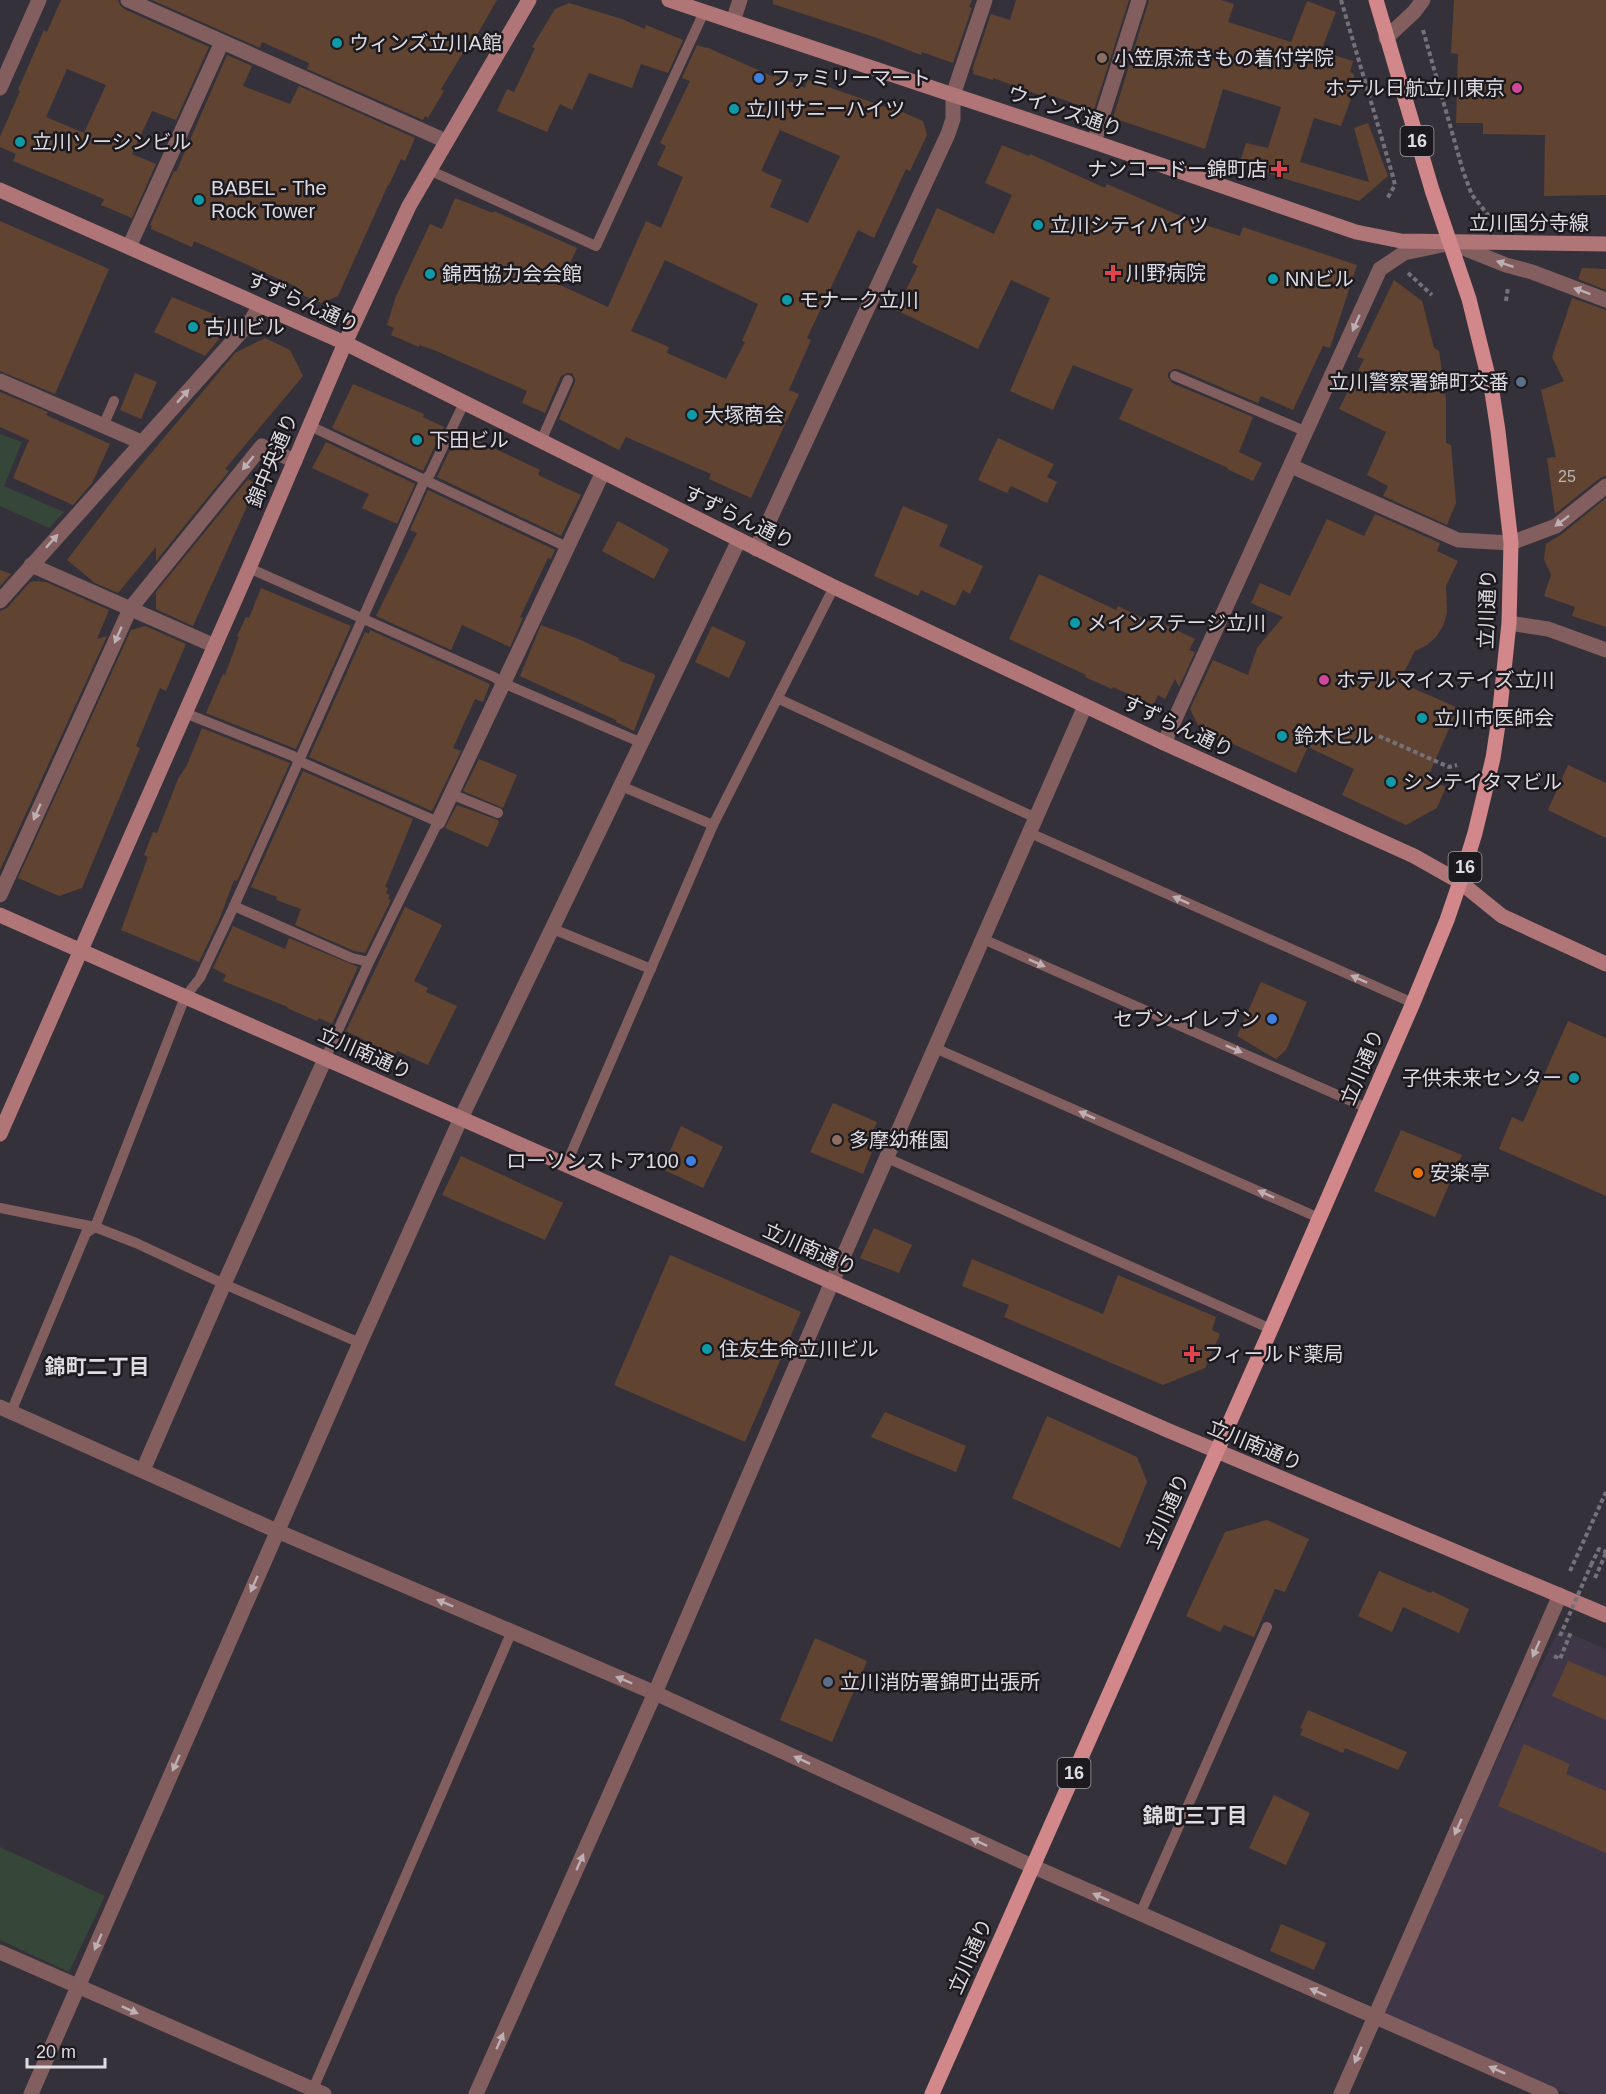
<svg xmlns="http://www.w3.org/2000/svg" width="1606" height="2094" font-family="Helvetica,'Noto Sans JP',sans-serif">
<rect width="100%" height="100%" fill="#35313a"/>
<polygon fill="#3f3747" points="1559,1629 1606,1649 1606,2094 1568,2094 1374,2017"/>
<g fill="#364638">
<polygon points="0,434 22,442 4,486 64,512 49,528 0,506"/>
<polygon points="0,1847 105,1896 69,1972 0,1940"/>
</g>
<g fill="#604431" fill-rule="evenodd">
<path d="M61,0H118L120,5L124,9L209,47L176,120L152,111L132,154L156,164L132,218L101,205L104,199L13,161L16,154L0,147V137L20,91L18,90L44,30L47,32ZM67,69L106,85L84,133L46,117Z"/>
<polygon points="152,0 497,0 470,47 467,46 441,89 444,91 428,118 425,116 423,120 307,69 309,63 262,42 260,48"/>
<polygon points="773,0 972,0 969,7 972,8 953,63 922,52 921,55 877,38 773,4"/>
<polygon points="1016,0 1129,0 1094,110 1046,94 1045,97 993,78 993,80 973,74 974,70 972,70 991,14 1010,20"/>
<polygon points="1149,0 1221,0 1234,4 1228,22 1291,42 1307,1 1336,12 1321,51 1353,61 1350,72 1354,74 1354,80 1357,82 1341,126 1314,118 1300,162 1369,182 1354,128 1368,123 1388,176 1359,201 1279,177 1240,162 1246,143 1268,148 1281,107 1223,89 1205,149 1113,118"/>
<polygon points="1454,0 1606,0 1606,195 1544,196 1545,135 1483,134 1483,123 1456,123 1458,54 1451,53"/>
<polygon points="569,3 622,19 645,29 646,25 683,40 668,73 641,64 632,88 589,73 572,110 560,104 547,132 497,111 507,89 514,92 535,48 532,47 555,9"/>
<path d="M697,45L706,48V47L774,77V75L805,88L808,80L900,112V111L923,121L927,135L910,171L906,169L874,238L858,230L807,338L811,340L789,390L799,394L751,498L709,479L711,474L626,437L619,450L559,419L575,382V379L572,373H567L561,376L545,413L522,403L527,391L434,350L419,345V347L391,335L394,328L387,325L396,296L430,224L442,229L455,198L493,213L494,211L577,248L560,285L608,307L646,221L661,228L683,177L657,165L666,146L660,143L690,81L682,78ZM780,130L840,156L808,223L770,207L782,180L761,171ZM665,260L758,304L742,341L745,342L726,379L667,353L669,347L631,331Z"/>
<polygon points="227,55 252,66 243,86 290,104 299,86 415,138 405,161 401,159 389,185 388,185 338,296 321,303 293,291 295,286 194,241 192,247 151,229 152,226 150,225 174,171 176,172"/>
<polygon points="1002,145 1029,156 1030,154 1105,188 1107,184 1192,221 1240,236 1243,227 1357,265 1330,348 1323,346 1293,410 1261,396 1258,403 1178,369 1174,369 1168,373 1168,377 1172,383 1253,417 1239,452 1262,463 1253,481 1227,469 1228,468 1119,419 1133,389 1073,365 1053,410 1010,391 1050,298 1011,280 978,349 896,310 918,266 912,263 937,208 994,234 1012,195 985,183"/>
<polygon points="0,221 109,269 55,394 0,371"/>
<polygon points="1582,268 1606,269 1606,290 1578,279"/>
<polygon points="1394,280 1422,301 1434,348 1439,351 1446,398 1446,443 1451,445 1456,503 1447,525 1383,496 1388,486 1367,475 1386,432 1339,409 1364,359 1357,357"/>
<polygon points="172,297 233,322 205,356 154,332"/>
<polygon points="1572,298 1606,310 1606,476 1600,478 1555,514 1547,458 1556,457 1541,390 1564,381 1552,357"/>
<polygon points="265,338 290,350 303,376 225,469 229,471 156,561 156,547 118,593 95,583 67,560 126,483 225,365 235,353"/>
<polygon points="135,373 157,382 141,419 120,410"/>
<polygon points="353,384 424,414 423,417 444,427 423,471 332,428"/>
<polygon points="0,392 48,412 46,415 110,444 92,483 73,505 13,478 29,440 0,427"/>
<polygon points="458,433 462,433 540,470 538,475 581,495 561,536 437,477"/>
<polygon points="998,438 1054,464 1047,477 1057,482 1047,503 1011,486 1007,493 978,480"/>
<polygon points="326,442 415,484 397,524 362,508 369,494 312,468"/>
<polygon points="248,479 257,484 193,626 156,609 156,592"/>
<polygon points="428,490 555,550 551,559 548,558 520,617 523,618 510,647 462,625 451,650 376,616 417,533 410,530"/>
<polygon points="1606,498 1606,627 1572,616 1575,607 1544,596 1551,575 1544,559 1546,544 1562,534"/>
<polygon points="903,506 948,525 939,546 983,566 970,594 963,590 955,606 921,590 918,596 874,576"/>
<polygon points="1375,514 1440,543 1437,551 1458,561 1446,586 1447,613 1443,626 1436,637 1427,645 1415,651 1399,682 1458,708 1427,779 1446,787 1437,808 1406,825 1342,795 1354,769 1308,747 1296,773 1222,739 1221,741 1202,733 1190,709 1213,660 1248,675 1257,648 1283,617 1251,603 1260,583 1290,596 1327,519 1364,536"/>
<polygon points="618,521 669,549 654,579 602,551"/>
<polygon points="0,570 11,574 0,586"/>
<polygon points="1039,574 1116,610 1118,606 1151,622 1153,619 1195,639 1189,650 1195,652 1179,687 1175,679 1165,699 1158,695 1153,706 1113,687 1112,689 1085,677 1086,675 1009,639"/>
<polygon points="36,581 46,582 109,610 97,639 107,636 0,870 0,611 7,608 30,582"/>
<polygon points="261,588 351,626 296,749 206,713 223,674 225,675 239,637 237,636 246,617 249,618"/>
<polygon points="541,625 581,640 619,658 618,660 654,674 655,676 634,731 616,722 616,720 520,676"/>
<polygon points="145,626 186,644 166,691 160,688 136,746 140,748 82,888 59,896 18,878 131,630"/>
<polygon points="712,626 746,642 729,678 695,662"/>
<polygon points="370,630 490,684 483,702 475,699 453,748 461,751 432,811 309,757 365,632 369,634"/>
<polygon points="202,728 290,763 237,881 234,880 219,920 199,962 121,930 148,857 144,855 153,832 157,833 178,779 187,765"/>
<polygon points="479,759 517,775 503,808 463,791"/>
<polygon points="1568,765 1606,783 1606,838 1548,810"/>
<polygon points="303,771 413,819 385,887 388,888 386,893 390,895 388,899 391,900 365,953 354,951 295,925 301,909 276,900 277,897 251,887"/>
<polygon points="457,805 498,820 499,822 488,847 445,828"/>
<polygon points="405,907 442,925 414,981 428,988 426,992 457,1006 428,1065 397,1051 395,1055 346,1031"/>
<polygon points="233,926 285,949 289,938 358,967 332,1024 319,1018 317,1021 287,1008 288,1007 223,981 226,975 213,968"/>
<polygon points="1261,982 1307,1002 1286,1050 1276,1059 1237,1036"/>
<polygon points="1568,1021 1606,1038 1606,1196 1499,1149 1512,1117 1523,1122"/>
<polygon points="833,1103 877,1122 871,1135 878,1137 863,1174 810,1152"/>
<polygon points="681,1126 723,1147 703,1188 662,1169"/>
<polygon points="1401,1130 1462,1155 1435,1217 1374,1191"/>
<polygon points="461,1156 563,1203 545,1240 442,1195"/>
<polygon points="874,1228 912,1245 899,1273 860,1258"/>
<polygon points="670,1255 801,1312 745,1442 614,1385"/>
<polygon points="972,1259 1103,1314 1118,1275 1216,1317 1212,1330 1220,1334 1205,1368 1163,1385 1004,1317 1009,1305 962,1286"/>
<polygon points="885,1412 966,1446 956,1472 871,1437"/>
<polygon points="1047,1416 1137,1457 1147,1482 1120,1548 1012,1498"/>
<polygon points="1267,1520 1309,1539 1285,1592 1275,1589 1254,1637 1224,1625 1220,1632 1186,1616 1225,1532"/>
<polygon points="1379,1571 1431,1593 1432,1591 1469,1609 1459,1633 1403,1607 1392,1632 1358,1616"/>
<polygon points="815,1638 867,1661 832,1742 780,1720"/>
<polygon points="1568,1661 1606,1677 1606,1720 1552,1696"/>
<polygon points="1308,1710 1407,1752 1398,1770 1345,1748 1343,1753 1300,1735 1303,1729 1300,1728"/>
<polygon points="1524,1744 1570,1764 1566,1774 1606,1791 1606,1853 1498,1806"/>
<polygon points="1274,1795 1310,1813 1286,1865 1249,1848"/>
<polygon points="1281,1924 1326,1943 1314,1970 1270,1951"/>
</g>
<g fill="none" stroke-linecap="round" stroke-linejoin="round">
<g stroke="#757179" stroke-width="4" stroke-dasharray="4.5 3" stroke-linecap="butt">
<polyline points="1341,0 1392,173 1395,185 1387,199"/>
<polyline points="1423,30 1463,171 1472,195 1493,221"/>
<polyline points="1408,273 1432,295"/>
<polyline points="1506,301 1508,287"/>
<polyline points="1379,736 1449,767 1457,765"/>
<polyline points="1591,1565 1599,1549 1606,1552"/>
<polyline points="1570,1571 1606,1492"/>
<polyline points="1595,1578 1606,1553"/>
<polyline points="1554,1656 1560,1659 1571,1632"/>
</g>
<g stroke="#835e5f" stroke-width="10">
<polyline points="429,170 596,246 704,12"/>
<polyline points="1175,376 1307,432"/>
<polyline points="103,426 114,401"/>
<polyline points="310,426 567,547"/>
<polyline points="541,441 568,380"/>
<polyline points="249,568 494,677 503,683 642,743"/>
<polyline points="779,699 1036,818"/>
<polyline points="185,713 293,756 299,761 438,822 369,962 325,1059"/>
<polyline points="621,786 713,825"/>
<polyline points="451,794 498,813"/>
<polyline points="1030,833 1413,1003"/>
<polyline points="234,906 352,958 369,962"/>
<polyline points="553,929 651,969"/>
<polyline points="983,939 1367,1108"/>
<polyline points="935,1048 1319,1218"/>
<polyline points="887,1158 1271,1329"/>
<polyline points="566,1165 713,825 834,587"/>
<polyline points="0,1208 95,1227 136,1243 224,1284 360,1343"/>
<polyline points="11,1412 86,1233 95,1227 185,997 200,978 234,906 424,481 430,474 464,403"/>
<polyline points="1140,1914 1267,1627"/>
<polyline points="313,2089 512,1631"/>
</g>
<g stroke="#835e5f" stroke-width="15">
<polyline points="128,0 446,141"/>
<polyline points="733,21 740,0"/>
<polyline points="1386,38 1414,12 1423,0"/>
<polyline points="0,88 39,0"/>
<polyline points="1094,142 1139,0"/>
<polyline points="129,247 222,42"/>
<polyline points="0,381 141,442"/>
<polyline points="1291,466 1458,540 1511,543 1556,526 1606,486"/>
<polyline points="756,549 948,134 953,119 953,95 985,0"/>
<polyline points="31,565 215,646"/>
<polyline points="0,601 250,322 260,306"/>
<polyline points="1509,623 1548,629 1606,650"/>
<polyline points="1164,743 1380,269 1404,253 1451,243 1506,265 1532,272 1606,300"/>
<polyline points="438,822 603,472"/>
<polyline points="0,895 130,609 262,446 295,461"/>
<polyline points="0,1407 277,1531 655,1693 1032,1866 1551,2094"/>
<polyline points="143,1470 224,1284 325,1059"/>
<polyline points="0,1952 324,2094"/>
<polyline points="31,2094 360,1343 461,1118 739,540"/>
<polyline points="476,2094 655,1693 832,1282 1085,706"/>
<polyline points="1341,2094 1560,1595"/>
</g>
<g stroke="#b07577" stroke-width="15">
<polyline points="669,0 1094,142 1356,232 1401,241 1606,244"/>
<polyline points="0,190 345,343 834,587 1164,743 1414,856 1460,882 1502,916 1606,964"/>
<polyline points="0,915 1167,1430 1606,1615"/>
<polyline points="0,1134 249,568 345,343 409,206 529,0"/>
</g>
<polyline stroke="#d2878a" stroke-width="15" points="932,2094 1271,1329 1413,1003 1447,920 1460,882 1475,833 1493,758 1499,718 1509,623 1511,543 1498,431 1492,392 1469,299 1432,190 1376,0"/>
<polyline stroke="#757179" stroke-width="4" stroke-dasharray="4.5 3" stroke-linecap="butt" points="1560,1636 1591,1565"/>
</g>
<defs><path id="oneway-solid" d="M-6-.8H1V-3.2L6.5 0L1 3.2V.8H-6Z" transform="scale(1.5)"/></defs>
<g fill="#beafb4">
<use href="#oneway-solid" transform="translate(1505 264) rotate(-161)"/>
<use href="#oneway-solid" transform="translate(1582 291) rotate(-160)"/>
<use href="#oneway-solid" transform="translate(1356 323) rotate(114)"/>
<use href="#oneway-solid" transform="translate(183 396) rotate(-48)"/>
<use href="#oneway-solid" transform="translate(248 463) rotate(129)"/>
<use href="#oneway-solid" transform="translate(1562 521) rotate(143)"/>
<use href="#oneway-solid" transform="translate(52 541) rotate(-48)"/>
<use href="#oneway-solid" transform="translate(118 635) rotate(114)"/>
<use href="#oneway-solid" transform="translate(37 812) rotate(114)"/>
<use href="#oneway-solid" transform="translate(1181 900) rotate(-156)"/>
<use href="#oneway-solid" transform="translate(1037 963) rotate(24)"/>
<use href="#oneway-solid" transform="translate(1359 979) rotate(-156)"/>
<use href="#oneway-solid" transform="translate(1234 1049) rotate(24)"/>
<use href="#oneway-solid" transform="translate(1087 1115) rotate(-156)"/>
<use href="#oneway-solid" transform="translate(1266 1194) rotate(-156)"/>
<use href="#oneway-solid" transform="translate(254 1584) rotate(114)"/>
<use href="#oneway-solid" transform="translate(445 1603) rotate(-157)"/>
<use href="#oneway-solid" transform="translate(1536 1649) rotate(114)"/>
<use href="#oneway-solid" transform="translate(624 1680) rotate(-157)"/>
<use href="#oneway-solid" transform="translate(802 1760) rotate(-155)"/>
<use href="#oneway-solid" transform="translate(176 1763) rotate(114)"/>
<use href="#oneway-solid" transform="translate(1458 1827) rotate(114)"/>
<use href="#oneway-solid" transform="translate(979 1842) rotate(-155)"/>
<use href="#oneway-solid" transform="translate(580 1862) rotate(-66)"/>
<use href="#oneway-solid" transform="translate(1101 1897) rotate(-156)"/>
<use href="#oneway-solid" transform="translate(98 1942) rotate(114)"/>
<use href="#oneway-solid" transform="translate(1318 1992) rotate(-156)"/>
<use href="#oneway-solid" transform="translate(130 2010) rotate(24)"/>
<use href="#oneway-solid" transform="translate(500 2041) rotate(-66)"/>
<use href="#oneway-solid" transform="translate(1358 2055) rotate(114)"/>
<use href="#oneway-solid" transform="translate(1497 2070) rotate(-156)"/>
</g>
<g fill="#0f9aa8" stroke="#1c1a1e" stroke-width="2">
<circle cx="337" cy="43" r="6"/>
<circle cx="734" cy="109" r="6"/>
<circle cx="20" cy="142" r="6"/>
<circle cx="199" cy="200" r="6"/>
<circle cx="1038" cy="225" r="6"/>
<circle cx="430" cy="274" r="6"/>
<circle cx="1273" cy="279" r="6"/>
<circle cx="787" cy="300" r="6"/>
<circle cx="193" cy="327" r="6"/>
<circle cx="692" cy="415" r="6"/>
<circle cx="417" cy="440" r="6"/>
<circle cx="1075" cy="623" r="6"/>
<circle cx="1422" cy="718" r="6"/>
<circle cx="1282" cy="736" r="6"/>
<circle cx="1391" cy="782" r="6"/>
<circle cx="1574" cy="1078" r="6"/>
<circle cx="707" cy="1349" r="6"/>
</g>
<g fill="#8d6e63" stroke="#1c1a1e" stroke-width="2">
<circle cx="1102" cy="58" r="6"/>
<circle cx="837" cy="1140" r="6"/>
</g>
<g fill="#3f7fe0" stroke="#1c1a1e" stroke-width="2">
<circle cx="759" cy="78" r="6"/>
<circle cx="1272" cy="1019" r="6"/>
<circle cx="691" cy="1161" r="6"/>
</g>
<g fill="#d1479c" stroke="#1c1a1e" stroke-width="2">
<circle cx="1517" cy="88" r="6"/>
<circle cx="1324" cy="680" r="6"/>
</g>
<g fill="#e0444e" stroke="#1c1a1e" stroke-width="2">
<path d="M1276 160h6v6h6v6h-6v6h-6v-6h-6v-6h6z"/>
<path d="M1110 264h6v6h6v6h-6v6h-6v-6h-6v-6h6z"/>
<path d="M1189 1345h6v6h6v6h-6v6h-6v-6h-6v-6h6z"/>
</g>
<g fill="#5c6f8a" stroke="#1c1a1e" stroke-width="2">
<circle cx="1521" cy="382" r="6"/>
<circle cx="828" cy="1682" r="6"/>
</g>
<circle fill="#e8710a" stroke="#1c1a1e" stroke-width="2" cx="1418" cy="1173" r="6"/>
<g text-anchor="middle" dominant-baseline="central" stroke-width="5" stroke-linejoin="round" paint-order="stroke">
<g font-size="16" fill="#beb5b6">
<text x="1567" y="476">25</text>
</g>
<g fill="#1c1a1e" stroke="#a4a1a7" stroke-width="1.5">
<rect x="1400.5" y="126" width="33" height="30" rx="4.5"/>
<rect x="1448.5" y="852" width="33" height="30" rx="4.5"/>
<rect x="1057.5" y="1758" width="33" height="30" rx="4.5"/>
</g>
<g font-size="18" font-weight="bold" fill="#dedbe2">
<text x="1417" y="141">16</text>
<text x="1465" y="867">16</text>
<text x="1074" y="1773">16</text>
</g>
<g font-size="20" fill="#dedbe2" stroke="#1c1a1e" text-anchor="start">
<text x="349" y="43">ウィンズ立川A館</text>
<text x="1114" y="58">小笠原流きもの着付学院</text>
<text x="771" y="78">ファミリーマート</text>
<text x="1505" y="88" text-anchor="end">ホテル日航立川東京</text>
<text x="746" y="109">立川サニーハイツ</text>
<text x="32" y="142">立川ソーシンビル</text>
<text x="1267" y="169" text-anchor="end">ナンコードー錦町店</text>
<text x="211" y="188">BABEL - The<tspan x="211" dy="23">Rock Tower</tspan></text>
<text x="1050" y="225">立川シティハイツ</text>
<text x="1126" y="273">川野病院</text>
<text x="442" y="274">錦西協力会会館</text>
<text x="1285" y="279">NNビル</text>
<text x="799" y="300">モナーク立川</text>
<text x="205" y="327">古川ビル</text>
<text x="1509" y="382" text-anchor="end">立川警察署錦町交番</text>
<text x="704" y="415">大塚商会</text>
<text x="429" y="440">下田ビル</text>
<text x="1087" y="623">メインステージ立川</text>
<text x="1336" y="680">ホテルマイステイズ立川</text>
<text x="1434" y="718">立川市医師会</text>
<text x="1294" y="736">鈴木ビル</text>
<text x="1403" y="782">シンテイタマビル</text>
<text x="1260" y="1019" text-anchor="end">セブン-イレブン</text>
<text x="1562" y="1078" text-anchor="end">子供未来センター</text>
<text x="849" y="1140">多摩幼稚園</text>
<text x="679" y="1161" text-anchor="end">ローソンストア100</text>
<text x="1430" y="1173">安楽亭</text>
<text x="719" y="1349">住友生命立川ビル</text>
<text x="1204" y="1354">フィールド薬局</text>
<text x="840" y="1682">立川消防署錦町出張所</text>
</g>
<g font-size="20" fill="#dedbe2" stroke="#1c1a1e">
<text transform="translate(1065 111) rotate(19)">ウインズ通り</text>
<text x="1529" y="223">立川国分寺線</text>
<text transform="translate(303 302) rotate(24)">すずらん通り</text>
<text transform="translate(272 460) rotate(-67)">錦中央通り</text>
<text transform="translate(739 517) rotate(26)">すずらん通り</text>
<text transform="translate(1487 609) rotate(-88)">立川通り</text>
<text transform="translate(1178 726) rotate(25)">すずらん通り</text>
<text transform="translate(365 1053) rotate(24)">立川南通り</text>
<text transform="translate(1362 1067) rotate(-67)">立川通り</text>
<text transform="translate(810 1249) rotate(24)">立川南通り</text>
<text transform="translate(1255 1445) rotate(23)">立川南通り</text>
<text transform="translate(1167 1511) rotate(-66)">立川通り</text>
<text transform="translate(970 1956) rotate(-66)">立川通り</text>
</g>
<g font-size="21" font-weight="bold" fill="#dedbe2" stroke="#1c1a1e">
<text x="97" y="1366">錦町二丁目</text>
<text x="1195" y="1815">錦町三丁目</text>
</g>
</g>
<path d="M27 2058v9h78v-9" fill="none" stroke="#dedbe2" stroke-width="3"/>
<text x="36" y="2058" font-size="18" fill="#dedbe2" stroke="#1c1a1e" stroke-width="4.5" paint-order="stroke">20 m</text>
</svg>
